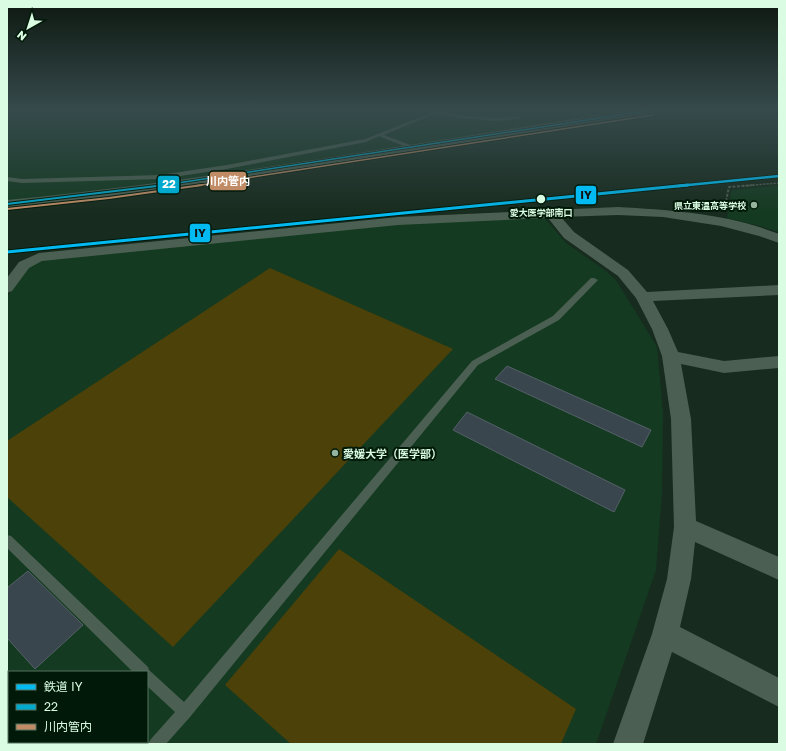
<svg xmlns="http://www.w3.org/2000/svg" width="786" height="751" font-family="'Golos Text','Noto Sans JP',sans-serif">
<rect width="100%" height="100%" fill="#172b1e"/>
<g fill="#143a21" fill-rule="evenodd">
<polygon points="7,110 635,110 262,169 7,202"/>
<polygon points="779,185 779,232 760,226 727,218 731,192 733,190"/>
<path d="M543,216L566,243L606,271L616,280L657,347L663,412L662,494L656,570L596,744H7V297L28,266L45,260L399,223ZM9,672H147V742H9Z"/>
</g>
<g fill="#4c4108">
<polygon points="270,268 453,349 173,647 7,497 7,441"/>
<polygon points="339,549 576,709 561,744 291,744 225,685"/>
</g>
<g fill="#39464e" stroke="#556168">
<polygon points="507,366 651,430 642,447 495,379"/>
<polygon points="467,412 625,490 614,512 453,430"/>
<polygon points="28,571 83,625 35,669 7,638 7,588"/>
</g>
<g fill="none" stroke-linecap="round" stroke-linejoin="round">
<polyline stroke="#495b4f" stroke-width="1.5" stroke-dasharray="2.5 1" stroke-linecap="butt" points="742,186 779,183"/>
<polyline stroke="#495b4f" stroke-width="2" stroke-dasharray="3 1.5" stroke-linecap="butt" points="724,210 729,187 755,185"/>
<g fill="#4b6052" fill-rule="evenodd">
<path d="M436,111C465,117 490,119 520,117L522,118L520,119L493,121L459,118L436,113L384,135L413,146L414,147L411,149L379,136L366,142L227,169L160,179L22,183L7,181V177L22,179L160,175L227,165L365,139Z"/>
<polygon points="591,278 594,278 598,280 559,320 478,365 190,717 166,744 148,744 151,739 175,712 147,686 147,672 133,672 7,548 7,535 11,536 148,667 149,670 184,702 472,361 553,316"/>
</g>
<g fill="#4b6052" fill-rule="evenodd">
<path d="M635,110H657L652,113L208,183L108,197L7,208V200C218,180 426,140 635,110Z"/>
<path d="M618,207C672,210 729,214 779,234V243L759,236L721,226L663,217L618,215L561,217L574,232L628,270L647,292L779,285V295L653,301L668,329L678,352L724,361L779,356V368L724,373L681,364L691,419L696,521L779,557V580L695,542L691,579L680,627L779,678V707L672,652L643,744H613L652,634L667,579L674,527L671,419L662,356L652,329L636,298L618,276L564,238L548,218L398,225L42,261L29,268L12,291L7,293V278L19,262L39,253L398,217Z"/>
</g>
<defs>
<polyline id="bus-1-far1" points="158,186 652,110"/>
<polyline id="bus-1" points="7,204 165,185"/>
<polyline id="bus-2-far1" points="195,186 653,115"/>
<polyline id="bus-2" points="7,209 109,198 202,185"/>
</defs>
<use href="#bus-1-far1" stroke="#001908" stroke-width="3"/>
<use href="#bus-1" stroke="#001908" stroke-width="4"/>
<use href="#bus-2-far1" stroke="#001908" stroke-width="3"/>
<use href="#bus-2" stroke="#001908" stroke-width="4"/>
<use href="#bus-1-far1" stroke="#00a9ce" stroke-width="1.5"/>
<use href="#bus-1" stroke="#00a9ce" stroke-width="2"/>
<use href="#bus-2-far1" stroke="#c18c65" stroke-width="1.5"/>
<use href="#bus-2" stroke="#c18c65" stroke-width="2"/>
<defs>
<polyline id="rail-1-far1" points="678,186 779,176"/>
<polyline id="rail-1" points="7,252 688,185"/>
</defs>
<use href="#rail-1-far1" stroke="#001908" stroke-width="4"/>
<use href="#rail-1" stroke="#001908" stroke-width="5"/>
<use href="#rail-1-far1" stroke="#00baf1" stroke-width="2.5"/>
<use href="#rail-1" stroke="#00baf1" stroke-width="3"/>
</g>
<linearGradient id="sky" x2="0" y2="1"><stop stop-color="#0d1810"/><stop offset="0.51" stop-color="#364a4c"/><stop offset="1" stop-color="#364a4c" stop-opacity="0"/></linearGradient>
<rect width="786" height="215" fill="url(#sky)"/>
<circle fill="#dafce3" stroke="#001908" stroke-width="1.5" cx="541" cy="199" r="5"/>
<g fill="#96b39e" stroke="#001908" stroke-width="1.5">
<circle cx="754" cy="205" r="4"/>
<circle cx="335" cy="453" r="4"/>
</g>
<g text-anchor="middle" dominant-baseline="central" stroke-width="4" stroke-linejoin="round" paint-order="stroke">
<g font-size="9" font-weight="bold" fill="#dafce3" stroke="#001908" text-anchor="end">
<text x="746" y="205">県立東温高等学校</text>
</g>
<g font-size="9" font-weight="bold" fill="#dafce3" stroke="#001908">
<text x="541" y="212">愛大医学部南口</text>
</g>
<g font-size="11" font-weight="bold" fill="#dafce3" stroke="#001908" text-anchor="start">
<text x="343" y="453">愛媛大学（医学部）</text>
</g>
</g>
<g stroke="#001908" stroke-width="1.5">
<rect x="209" y="171" width="38" height="20" rx="4" fill="#c18c65"/>
<rect x="157" y="175" width="23" height="19" rx="4" fill="#00a9ce"/>
<rect x="575" y="185" width="22" height="20" rx="4" fill="#00baf1"/>
<rect x="189" y="223" width="22" height="20" rx="4" fill="#00baf1"/>
</g>
<g font-size="11" text-anchor="middle" font-weight="bold" fill="#fff">
<text x="228" y="185">川内管内</text>
<text x="169" y="188">22</text>
</g>
<g font-size="11" text-anchor="middle" font-weight="bold" fill="#111">
<text x="586" y="199">IY</text>
<text x="200" y="237">IY</text>
</g>
<rect width="786" height="751" fill="none" stroke="#dafce3" stroke-width="16"/>
<rect x="8" y="671" width="140" height="72" fill="#001908" stroke="#577460"/>
<rect x="16" y="684" width="20" height="6" fill="#00baf1" stroke="#577460"/>
<text x="44" y="691" font-size="12" fill="#dafce3">鉄道 IY</text>
<rect x="16" y="704" width="20" height="6" fill="#00a9ce" stroke="#577460"/>
<text x="44" y="711" font-size="12" fill="#dafce3">22</text>
<rect x="16" y="724" width="20" height="6" fill="#c18c65" stroke="#577460"/>
<text x="44" y="731" font-size="12" fill="#dafce3">川内管内</text>
<g transform="translate(28 28) rotate(219)" stroke="#001908" stroke-width="3" paint-order="stroke">
<path d="M0-3L7 15L0 10L-7 15Z" fill="#dafce3"/>
<text y="-6" font-size="11" font-weight="bold" text-anchor="middle" fill="#dafce3">N</text>
</g>
</svg>
